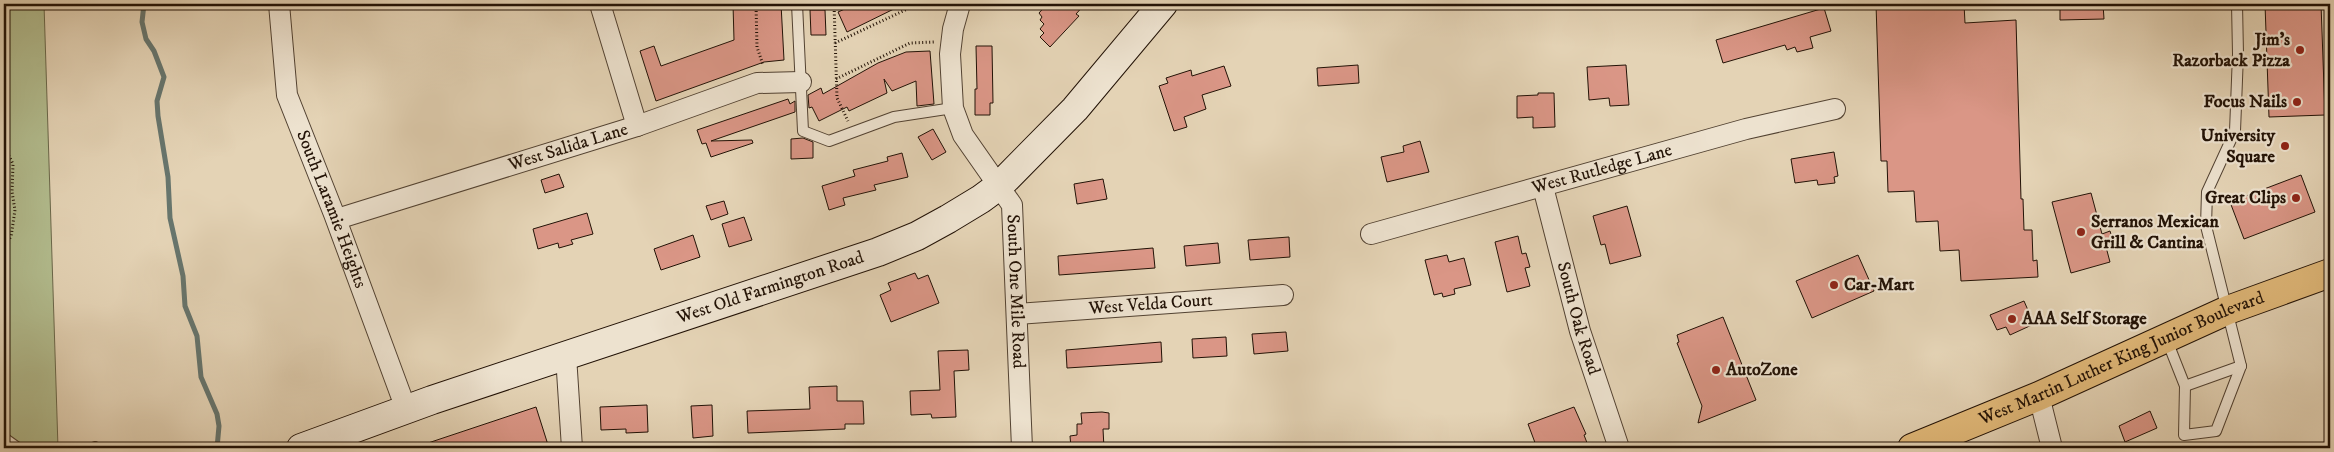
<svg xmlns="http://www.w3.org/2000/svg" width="2334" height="452" font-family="'IM FELL DW Pica',serif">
<rect width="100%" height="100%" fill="#e4d3b5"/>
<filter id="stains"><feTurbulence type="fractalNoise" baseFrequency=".004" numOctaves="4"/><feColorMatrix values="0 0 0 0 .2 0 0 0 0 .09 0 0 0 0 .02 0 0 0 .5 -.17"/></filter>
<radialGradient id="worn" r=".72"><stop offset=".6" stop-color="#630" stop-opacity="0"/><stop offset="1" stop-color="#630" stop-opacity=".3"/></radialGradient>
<polygon fill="#b2bc8e" stroke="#6a674a" points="4,4 44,4 58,448 4,448"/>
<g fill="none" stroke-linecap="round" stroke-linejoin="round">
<polyline stroke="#67756d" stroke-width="5" points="144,4 142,22 146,39 154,51 164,77 157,101 158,116 168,177 170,218 183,276 185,306 197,336 201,377 217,414 219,426 217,448"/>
</g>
<g fill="#da9686" stroke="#221206">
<polygon points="733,4 781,4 784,60 764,62 656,101 640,51 654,46 661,66 734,40"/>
<polygon points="856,4 904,4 847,32 838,12"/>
<polygon points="1047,4 1085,4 1076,14 1079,16 1050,47 1040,37 1044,33 1040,29 1044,24 1040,20 1042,17 1039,13"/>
<polygon points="1876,4 1964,4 1965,23 2016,20 2021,199 2023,199 2024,230 2032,230 2033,261 2037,260 2038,277 1961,281 1959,250 1940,251 1938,221 1916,222 1914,191 1888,192 1887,161 1881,161"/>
<polygon points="2060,4 2103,4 2104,19 2060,20"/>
<polygon points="2265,4 2321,4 2325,115 2269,117"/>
<polygon points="1824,8 1831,31 1810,37 1813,48 1797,52 1795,47 1787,50 1785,45 1723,63 1716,40"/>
<polygon points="810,10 825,10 826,35 811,35"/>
<polygon points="976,46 992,46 993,103 990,103 990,115 975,115 975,89 977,89"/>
<polygon points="930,51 934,104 917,106 916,81 892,91 884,79 887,93 849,111 847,107 819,121 812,107 809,108 808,95 821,88 823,94 878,63 906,52"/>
<polygon points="1358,65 1359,83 1318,86 1317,68"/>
<polygon points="1626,65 1629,105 1610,106 1609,98 1589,100 1587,67"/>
<polygon points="1224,66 1231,86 1202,95 1206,109 1184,117 1187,127 1174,131 1159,86 1168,83 1166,78 1191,70 1192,76"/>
<polygon points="1538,93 1554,93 1555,127 1533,128 1533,117 1517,118 1517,96 1538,95"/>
<polygon points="788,99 790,104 795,101 795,112 711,141 752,140 753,143 711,157 706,143 702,144 697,130"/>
<polygon points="933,129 946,152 932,160 918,137"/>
<polygon points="803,138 813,142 813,158 791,159 791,139"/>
<polygon points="1420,141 1429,172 1387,182 1381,157 1404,152 1403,146"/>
<polygon points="1834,152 1838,176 1834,177 1835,183 1818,185 1817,180 1795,183 1791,159"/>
<polygon points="902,153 908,177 874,185 876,190 843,198 845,205 829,210 822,186 855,176 853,170 888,161 887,157"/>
<polygon points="559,174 564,187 545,193 541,180"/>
<polygon points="2301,175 2315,212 2244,239 2230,202"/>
<polygon points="1103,179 1107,199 1077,204 1074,184"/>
<polygon points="2091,193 2102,234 2110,231 2114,244 2106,247 2110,262 2071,273 2052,202"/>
<polygon points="724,201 728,214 711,220 706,206"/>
<polygon points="1627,206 1641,256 1610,264 1605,244 1601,245 1593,216"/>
<polygon points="587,213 593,234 571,240 573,244 559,248 558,243 538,249 533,229"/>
<polygon points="744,217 752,240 729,247 722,224"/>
<polygon points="693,235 700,257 661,270 654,249"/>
<polygon points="1518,236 1522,254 1526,253 1530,267 1525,268 1530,286 1507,292 1495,242"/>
<polygon points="1289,237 1290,257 1250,260 1248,240"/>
<polygon points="1218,243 1220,263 1186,266 1184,246"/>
<polygon points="1153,248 1155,268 1059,275 1058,256"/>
<polygon points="1447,255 1449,262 1464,258 1471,285 1454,289 1455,294 1443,297 1442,293 1434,295 1425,260"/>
<polygon points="1858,255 1874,291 1812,318 1796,281"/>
<polygon points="915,273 918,279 928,275 939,303 891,322 880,295 891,290 888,283"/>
<polygon points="2024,301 2034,324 2010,335 2006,327 1997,330 1990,315"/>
<polygon points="1723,317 1756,400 1698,423 1702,406 1677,343 1679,342 1677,335"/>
<polygon points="1286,332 1288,351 1254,354 1252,334"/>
<polygon points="1226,337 1227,356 1193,358 1192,339"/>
<polygon points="1161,342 1162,362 1067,368 1066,350"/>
<polygon points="968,350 969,370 954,371 956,417 932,418 931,414 911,415 910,391 940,390 938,351"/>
<polygon points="837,386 837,401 863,401 864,424 845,424 845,429 748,433 747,411 810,409 809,387"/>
<polygon points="647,405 648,432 626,433 626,429 601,430 600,407"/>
<polygon points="712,405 713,436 693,438 691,406"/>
<polygon points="536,407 549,448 420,448 419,446"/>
<polygon points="1574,407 1586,434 1584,435 1589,448 1537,448 1528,424"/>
<polygon points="2150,411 2157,428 2125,442 2119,426"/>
<polygon points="1102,412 1109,413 1109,429 1103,429 1104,448 1071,448 1070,436 1077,435 1077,424 1082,424 1081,413"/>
</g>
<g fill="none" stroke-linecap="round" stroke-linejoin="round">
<defs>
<g id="lane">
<polyline points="797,4 803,131 829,141 894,117 953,108"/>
<polyline points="2166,338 2185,386 2184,435 2216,431 2241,366"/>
<polyline points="2185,386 2241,366 2206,226 2207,192 2235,131 2238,54 2237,4"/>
<polyline points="4,438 18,448"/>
<polyline points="93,448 95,447"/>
</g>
<g id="street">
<path id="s1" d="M279,4L287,95L334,214L406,409"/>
<polyline points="600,4 637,126"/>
<path id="s2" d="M960,4L953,29L950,54L953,108L963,135L1012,205L1022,448"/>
<path id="s3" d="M1543,187L1580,331L1619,448"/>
<path id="s4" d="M337,219L637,126L757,83L801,82"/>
<path id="s5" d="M1371,234L1746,129L1835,109"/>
<path id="s6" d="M1017,314L1283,295"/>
<polyline points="566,356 572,448"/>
<polyline points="2039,396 2052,448"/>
</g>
<g id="secondary">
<path id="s7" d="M301,448L432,400L878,252L917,236L948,219L981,199L1000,185L1075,109L1163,4"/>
</g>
<g id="highway">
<path id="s8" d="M1912,448L2039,396L2228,310L2330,273"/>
</g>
</defs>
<use href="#lane" stroke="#524232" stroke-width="12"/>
<use href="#street" stroke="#524232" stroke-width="22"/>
<use href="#secondary" stroke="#221206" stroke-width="30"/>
<use href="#highway" stroke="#221206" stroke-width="30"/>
<g stroke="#221206" stroke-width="3" stroke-dasharray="1 2.5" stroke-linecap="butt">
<polyline points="756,4 757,47 763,65"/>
<polyline points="834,4 837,98 848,121"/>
<polyline points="835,43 918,4"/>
<polyline points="836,79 910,43 934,42"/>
<polyline points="4,146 13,164 12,192 15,210 11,237 4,245"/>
</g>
<use href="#lane" stroke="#ede2cf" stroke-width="10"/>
<use href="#street" stroke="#ede2cf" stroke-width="20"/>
<use href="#secondary" stroke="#ede2cf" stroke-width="28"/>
<use href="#highway" stroke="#e2ba7a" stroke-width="28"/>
</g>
<g fill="#8f2418" stroke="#ede2cf" stroke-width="2">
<circle cx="2300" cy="50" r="5"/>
<circle cx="2297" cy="102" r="5"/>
<circle cx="2285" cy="146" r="5"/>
<circle cx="2296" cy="198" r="5"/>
<circle cx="2081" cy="232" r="5"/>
<circle cx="1834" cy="285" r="5"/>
<circle cx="2012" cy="319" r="5"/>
<circle cx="1716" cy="370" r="5"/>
</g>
<g text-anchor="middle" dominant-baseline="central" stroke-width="4.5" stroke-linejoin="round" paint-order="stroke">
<g font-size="18" font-weight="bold" fill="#221206" stroke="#ede2cf" text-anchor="end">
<text x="2290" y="40">Jim's<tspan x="2290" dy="21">Razorback Pizza</tspan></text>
<text x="2287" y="102">Focus Nails</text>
<text x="2275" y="136">University<tspan x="2275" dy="21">Square</tspan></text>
<text x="2286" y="198">Great Clips</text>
<text x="2091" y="222" text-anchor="start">Serranos Mexican<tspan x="2091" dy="21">Grill &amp; Cantina</tspan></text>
<text x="1844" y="285" text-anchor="start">Car-Mart</text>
<text x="2022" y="319" text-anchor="start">AAA Self Storage</text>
<text x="1726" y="370" text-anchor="start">AutoZone</text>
</g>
<g font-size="18" fill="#221206" stroke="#ede2cf">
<text stroke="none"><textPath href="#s4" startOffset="242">West Salida Lane</textPath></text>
<text stroke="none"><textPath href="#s5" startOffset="240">West Rutledge Lane</textPath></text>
<text stroke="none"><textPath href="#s1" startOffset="214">South Laramie Heights</textPath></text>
<text stroke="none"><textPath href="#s7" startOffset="496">West Old Farmington Road</textPath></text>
<text stroke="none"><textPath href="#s2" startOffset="306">South One Mile Road</textPath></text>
<text stroke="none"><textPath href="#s6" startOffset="134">West Velda Court</textPath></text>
<text stroke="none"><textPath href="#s3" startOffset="136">South Oak Road</textPath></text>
<text stroke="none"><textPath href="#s8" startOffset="228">West Martin Luther King Junior Boulevard</textPath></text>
</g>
</g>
<rect width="2334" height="452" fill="none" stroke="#e4d3b5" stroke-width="20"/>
<rect x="5" y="5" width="2324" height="442" fill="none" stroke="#221206" stroke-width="2.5"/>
<rect x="10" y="10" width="2314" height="432" fill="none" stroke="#221206"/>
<rect width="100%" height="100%" filter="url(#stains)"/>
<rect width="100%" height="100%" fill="url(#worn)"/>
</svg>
